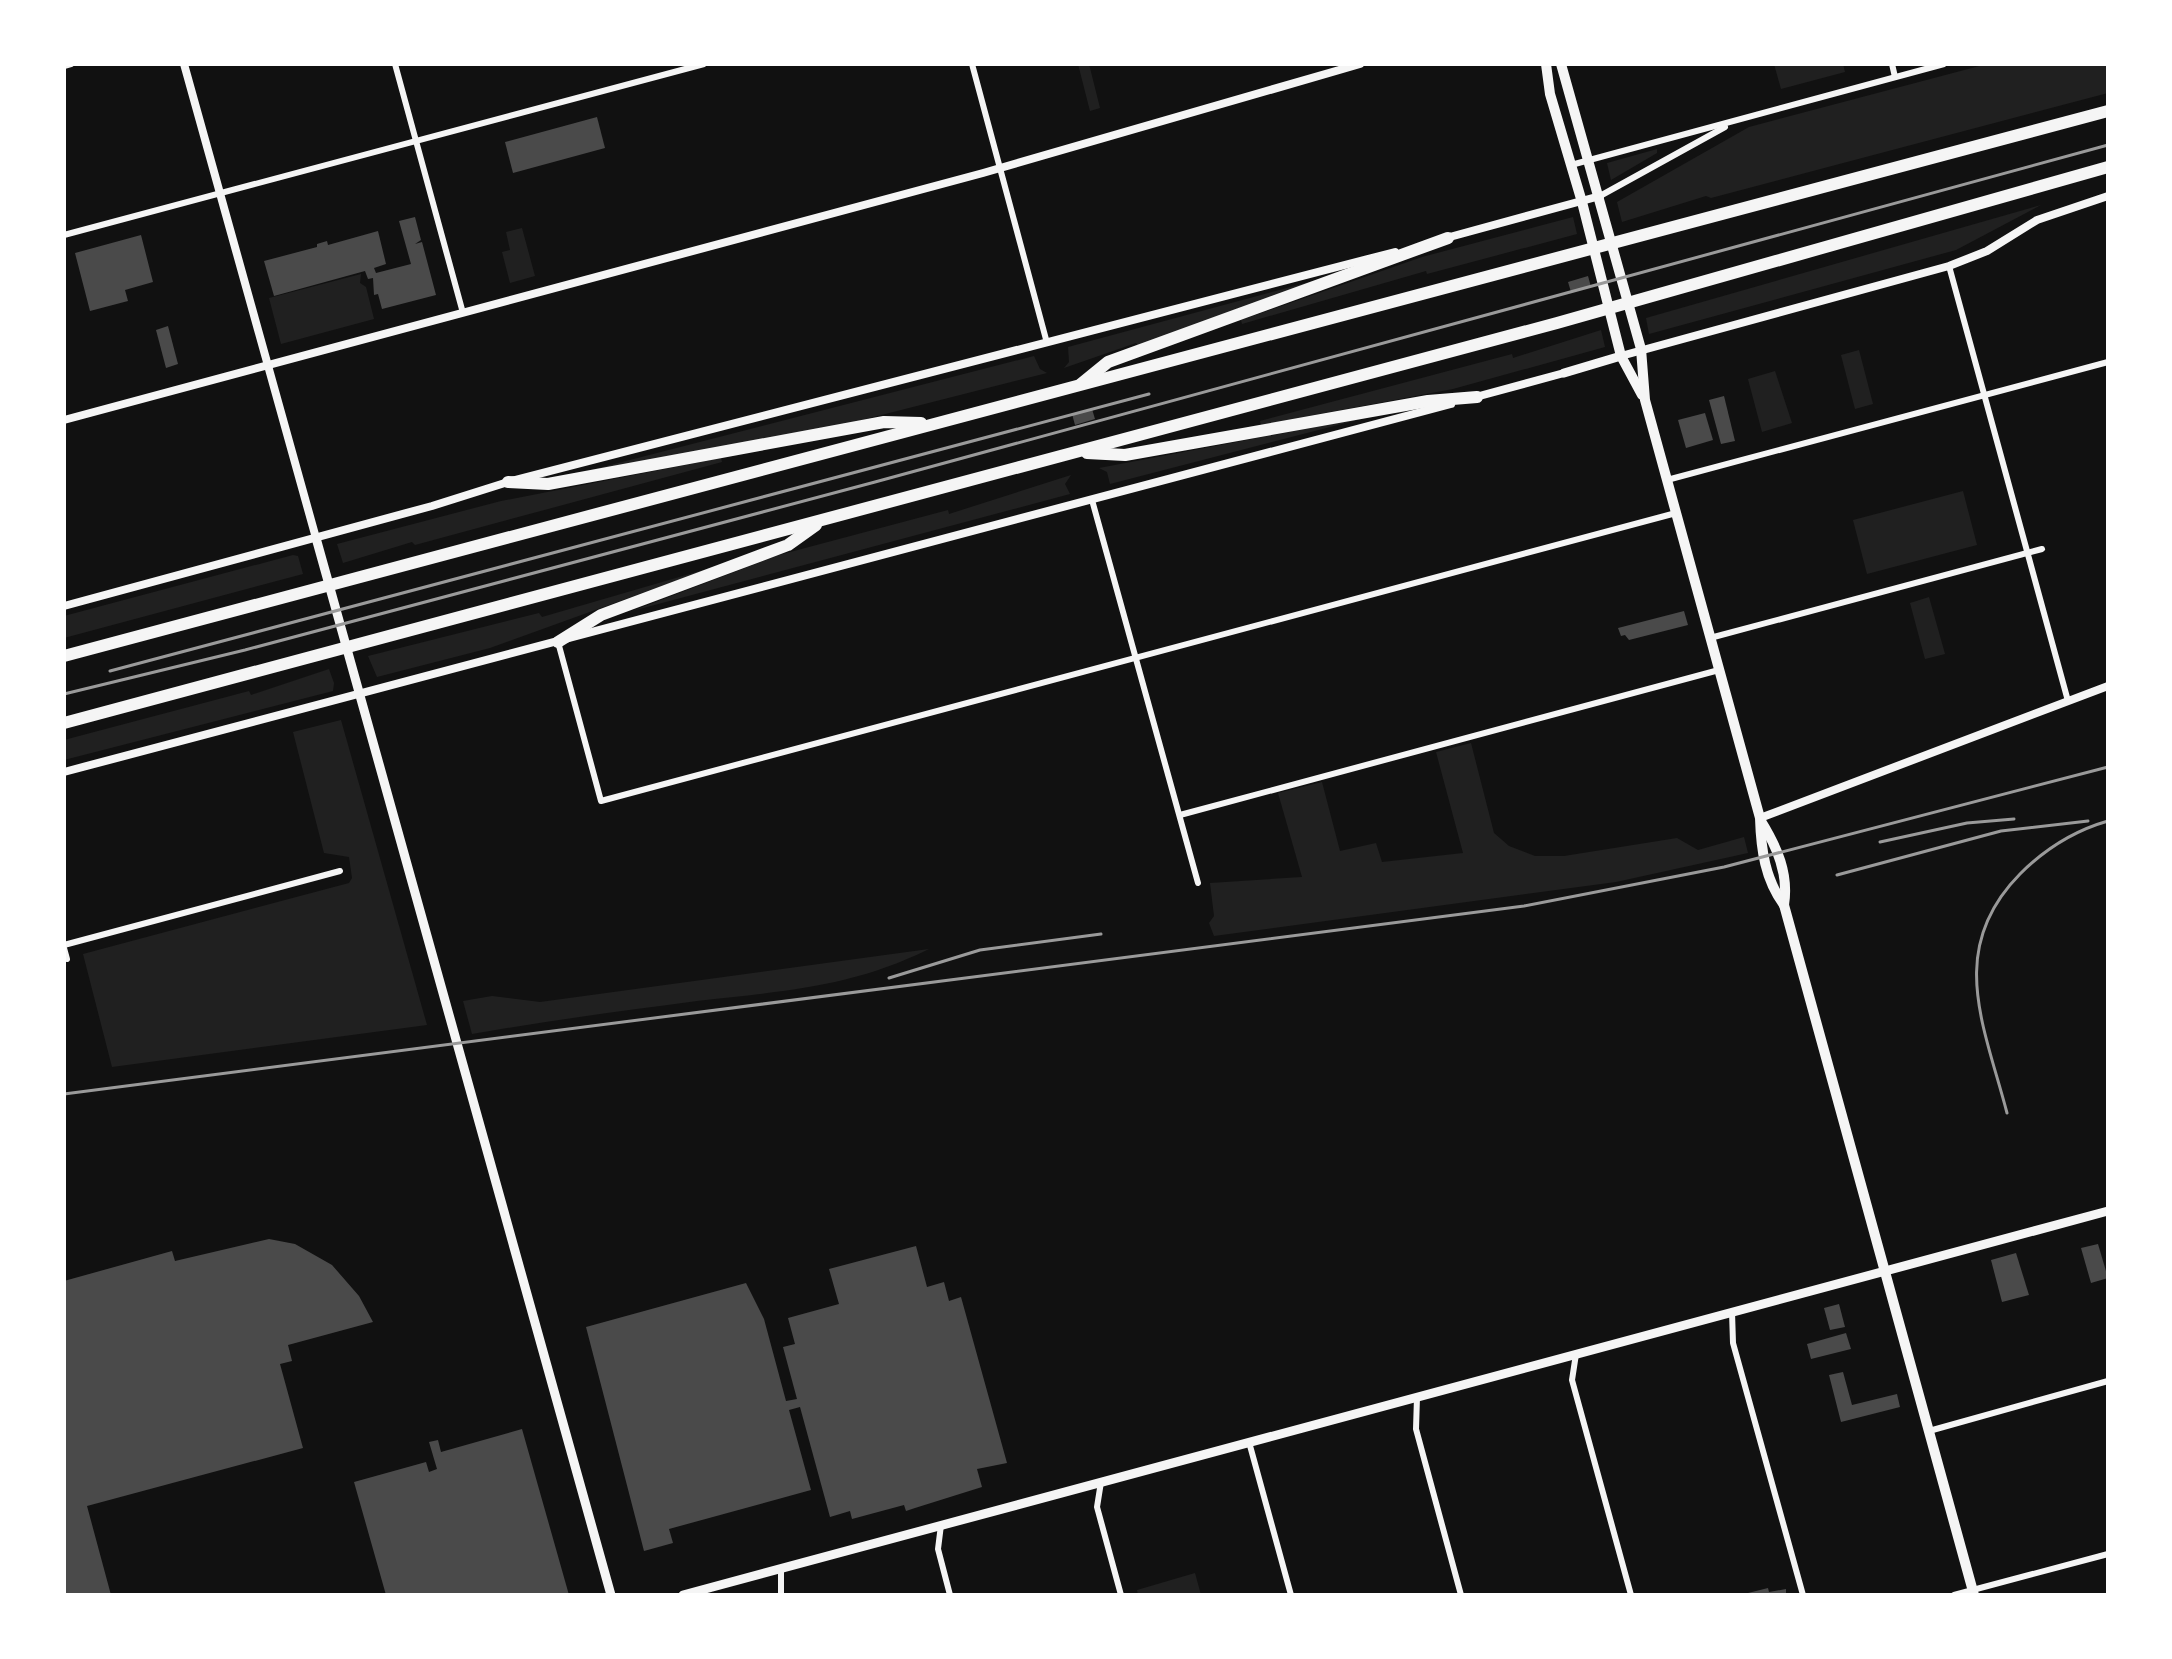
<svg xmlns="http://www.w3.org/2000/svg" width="2172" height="1659" font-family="Quicksand,sans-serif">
<rect width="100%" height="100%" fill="#111"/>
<g fill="#202020">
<polygon points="1078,64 1089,64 1100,108 1090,111"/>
<polygon points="1774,64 1843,64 1845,72 1781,89"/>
<polygon points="1987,64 2108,64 2108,93 1711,198 1706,196 1622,222 1617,202 1749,127"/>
<polygon points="1657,149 1657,153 1611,180 1607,163"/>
<polygon points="2041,205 1956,250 1649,334 1646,318"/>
<polygon points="1573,217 1577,234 1427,274 1426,271 1242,324 1241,320 1422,257"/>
<polygon points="522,228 535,276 510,283 502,252 510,250 506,232"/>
<polygon points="361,274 360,283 366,287 374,319 281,344 269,298"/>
<polygon points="1320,279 1138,346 1136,343 1064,368 1069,362 1068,347"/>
<polygon points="1601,330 1605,347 1453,389 1261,425 1260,421 1512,354 1513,358"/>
<polygon points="1859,350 1873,404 1855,409 1841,355"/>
<polygon points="1034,356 1040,369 1047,373 846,424 587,471"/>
<polygon points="1775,371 1792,423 1762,432 1748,379"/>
<polygon points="1369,417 1110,484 1107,472 1099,468"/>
<polygon points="721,458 722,462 415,545 412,542 343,563 337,544 501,501"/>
<polygon points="1071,475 1065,484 1070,494 632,611 779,555 948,510 949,514"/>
<polygon points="1963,491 1977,545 1867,574 1853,520"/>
<polygon points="293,555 298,556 303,574 64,638 64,616"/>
<polygon points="717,566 490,648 377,677 368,656 539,613 542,617"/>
<polygon points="1929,597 1945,654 1925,659 1910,603"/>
<polygon points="329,669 334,683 333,691 64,760 64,740 249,691 251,695"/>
<polygon points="341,720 427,1025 112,1067 83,954 349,883 352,878 349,857 324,853 293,732"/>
<polygon points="1471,743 1494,833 1509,846 1535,856 1564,856 1677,838 1698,850 1744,837 1748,853 1616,882 1214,936 1209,923 1214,916 1210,883 1302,877 1278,793 1322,782 1340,851 1376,843 1382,862 1463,853 1436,752"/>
<path d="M929,949C850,988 782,991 697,1001C621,1011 546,1021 472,1034L463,1001L492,996L540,1002Z"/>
<polygon points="1195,1573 1201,1595 1138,1595 1137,1590"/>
</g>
<g fill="#4a4a4a">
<polygon points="597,117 605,148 513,173 505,142"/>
<polygon points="415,217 421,240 415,244 422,242 436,295 382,309 378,294 374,295 373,278 368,279 365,271 274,296 264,261 317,247 317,244 327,241 328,245 378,231 386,264 374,268 376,273 411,264 399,221"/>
<polygon points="141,235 153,282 125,290 128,301 90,311 75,253"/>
<polygon points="1588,276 1591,287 1571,292 1568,282"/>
<polygon points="168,326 178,364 166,368 156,330"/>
<polygon points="1724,396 1735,441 1721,444 1709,400"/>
<polygon points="1092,409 1095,419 1075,425 1072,414"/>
<polygon points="1705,413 1713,440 1686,448 1678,420"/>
<polygon points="1684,611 1688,625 1629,640 1625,635 1621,636 1618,628"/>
<polygon points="269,1239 295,1244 332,1265 359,1296 373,1322 288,1345 292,1361 280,1364 303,1448 87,1506 111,1595 64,1595 64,1281 172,1251 175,1261"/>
<polygon points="2098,1244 2108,1278 2091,1283 2081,1248"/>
<polygon points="916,1246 927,1287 944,1282 949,1301 961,1297 1007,1463 977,1469 982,1487 915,1508 906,1511 904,1505 852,1519 850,1511 830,1517 800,1407 789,1410 811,1490 669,1529 673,1543 644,1551 586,1327 746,1283 764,1319 786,1401 797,1399 783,1347 795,1344 788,1318 839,1304 829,1269"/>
<polygon points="2016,1253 2029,1295 2002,1302 1991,1260"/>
<polygon points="1839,1304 1845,1327 1830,1330 1824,1308"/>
<polygon points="1846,1333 1851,1349 1811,1359 1807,1344"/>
<polygon points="1843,1372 1852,1405 1897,1394 1900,1407 1841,1422 1829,1375"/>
<polygon points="522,1429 569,1595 386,1595 354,1482 426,1462 429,1472 437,1469 429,1442 438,1440 441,1452"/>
<polygon points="1768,1588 1769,1592 1786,1589 1786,1595 1740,1595"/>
</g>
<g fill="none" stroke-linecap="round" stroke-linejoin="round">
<g stroke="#f5f5f5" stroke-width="6">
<polyline points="395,64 463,313"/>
<polyline points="972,64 1047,343"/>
<polyline points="1892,64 1895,77"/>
<polyline points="64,66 71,64"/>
<polyline points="1571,165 1944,64"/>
<polyline points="1600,196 1725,127"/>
<polyline points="64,235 704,64"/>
<polyline points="1949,266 2068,701"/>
<polyline points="1667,480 2108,362"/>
<polyline points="1092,500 1198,883"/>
<polyline points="1710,638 2042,549"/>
<polyline points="558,642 601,801 1676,513"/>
<polyline points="1180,815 1719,670"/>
<polyline points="64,945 340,871"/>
<polyline points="64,948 67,959"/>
<polyline points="1732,1312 1733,1343 1803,1595"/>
<polyline points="1576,1354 1572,1380 1631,1595"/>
<polyline points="1417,1397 1416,1429 1461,1595"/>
<polyline points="1929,1431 2108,1381"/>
<polyline points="1249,1442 1291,1595"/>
<polyline points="1101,1482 1097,1507 1121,1595"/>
<polyline points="941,1525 938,1549 950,1595"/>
<polyline points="781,1569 781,1595"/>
<polyline points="1954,1595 2108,1554"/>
</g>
<g stroke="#f5f5f5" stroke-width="8">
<polyline points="184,64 316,538"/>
<polyline points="1446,238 1600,196"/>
<polyline points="1621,356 1949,266 1987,251 2037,220 2108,196"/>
<polyline points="1472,398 1564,373"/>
<polyline points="64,420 983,173 1360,64"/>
<polyline points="64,606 432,506 508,482 1395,252"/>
<polyline points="64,772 1451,404"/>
<polyline points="1760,818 2108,686"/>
</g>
<g stroke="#f5f5f5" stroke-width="9">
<polyline points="1564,373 1621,356"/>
<polyline points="316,538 611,1595"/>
<polyline points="683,1595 2108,1211"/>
</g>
<g stroke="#f5f5f5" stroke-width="10">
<polyline points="1546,64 1550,94 1582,202 1621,356 1642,395"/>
<path d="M1561,64L1641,349L1645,400L1760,818C1761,850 1765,879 1784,905L1974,1595"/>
<path d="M1761,821C1777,847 1789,874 1784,905"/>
</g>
<g stroke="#f5f5f5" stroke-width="12">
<polyline points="1081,384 1108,362 1448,238"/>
<polyline points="1087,453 1125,455 1428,401 1477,397"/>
<polyline points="508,482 548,484 884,422 921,423"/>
<polyline points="558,642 601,615 788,545 816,525"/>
<polyline points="64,656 2108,111"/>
<polyline points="64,723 1557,323 2108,167"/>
</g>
<g stroke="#9a9a9a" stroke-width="3">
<polyline points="110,671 1149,394"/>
<polyline points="64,694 245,650 875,482 2108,145"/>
<polyline points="1880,842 1967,823 2014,819"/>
<polyline points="1837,875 2001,831 2088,821"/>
<polyline points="889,978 980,950 1101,934"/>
<polyline points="64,1094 1524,906 1724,867 2108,767"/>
<path d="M2007,1113C1984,1025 1946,949 2020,874C2046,848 2073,831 2108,821"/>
</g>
</g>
<rect width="2172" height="1659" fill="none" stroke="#ffffff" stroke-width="132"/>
</svg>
